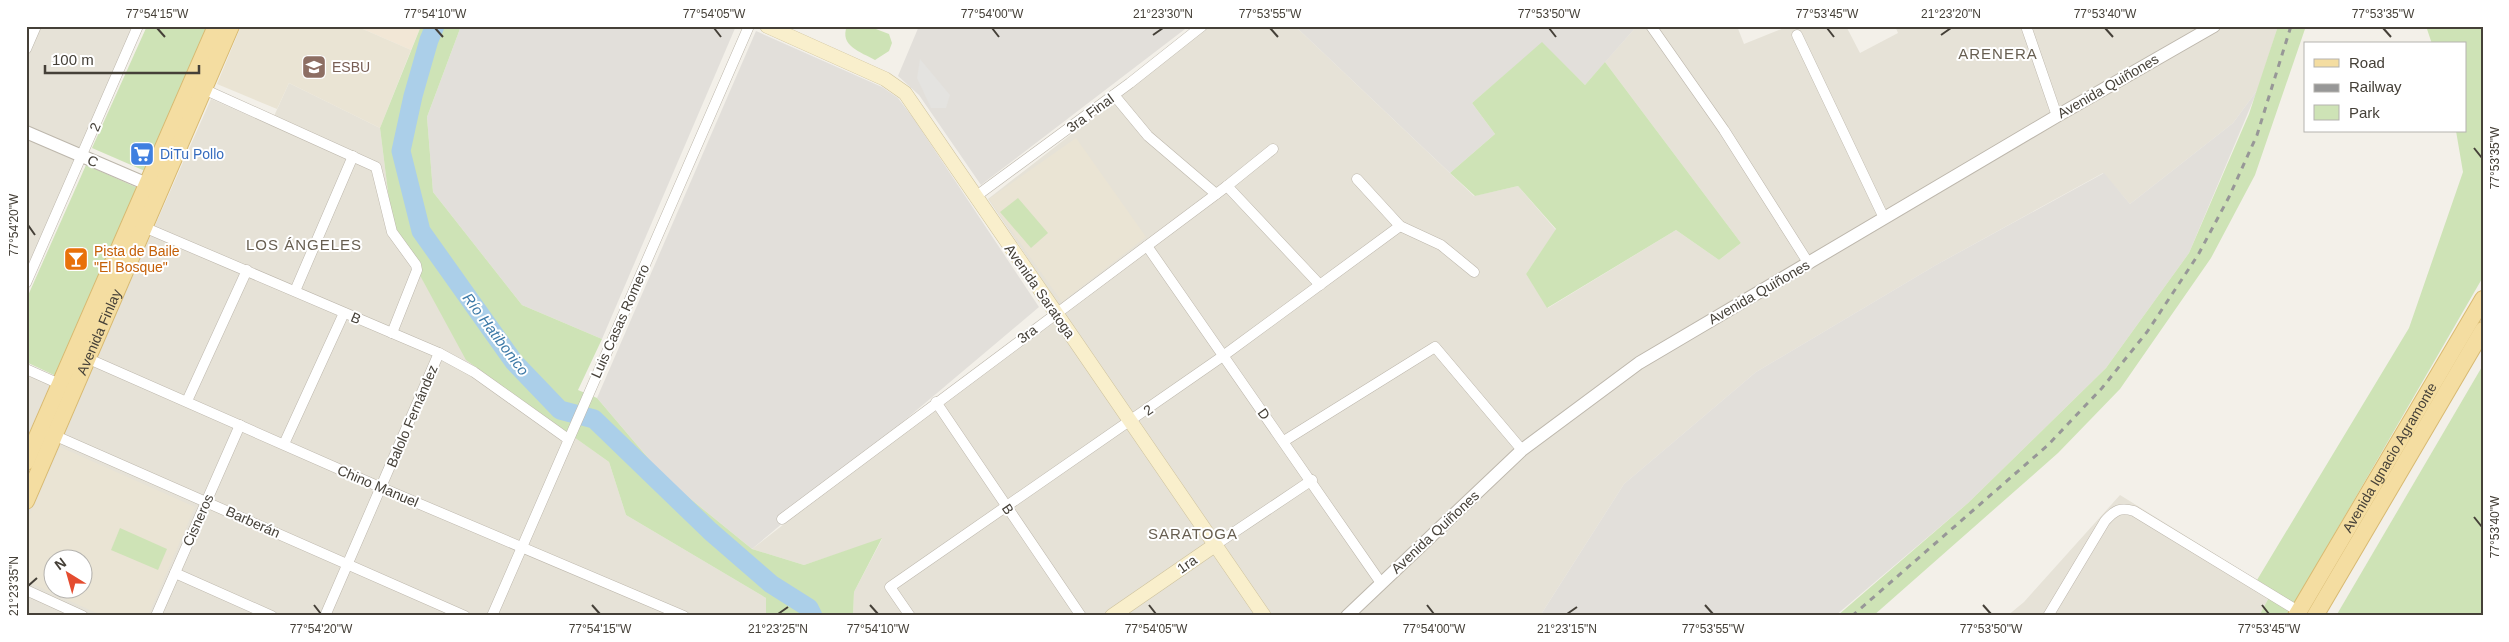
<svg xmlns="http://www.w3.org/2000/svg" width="2509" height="642" font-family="Arial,sans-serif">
<rect width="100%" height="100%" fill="#f3f0e9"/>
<g fill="#e6e2d7" fill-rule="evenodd">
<polygon points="26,26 137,26 26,280"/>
<polygon points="1210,26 1295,26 1474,196 1518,186 1556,230 1526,274 1548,308 1676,230 1719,260 1741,243 1605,62 1637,26 1737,26 1744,44 1789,26 1846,26 1860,53 1898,33 1895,26 2278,26 2258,89 2233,123 2130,204 2103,173 1936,265 1756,372 1624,484 1540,616 853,616 854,592 882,539 804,565 752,549 1061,308 988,199"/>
<path d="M289,83L380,128L392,224L467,360L609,462L626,515L766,598V616H26V517L211,99L270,125ZM52,560H82V590H52Z"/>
<polygon points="26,375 51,385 26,443"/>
<polygon points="2120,495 2273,590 2259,616 2007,616 2024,602"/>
</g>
<polygon fill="#f2e7d6" points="356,26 421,26 411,50"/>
<g fill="#e2dfda">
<polygon points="461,26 736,26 602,339 522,305 433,192 427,117"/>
<polygon points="919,26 1189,26 981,185 919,95 898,76"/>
<polygon points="1295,26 1637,26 1585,85 1542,43 1472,103 1495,134 1450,173"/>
<polygon points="756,31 882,87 898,98 914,119 1039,307 752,549 666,479 597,398"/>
<polygon points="2258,89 2189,253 2106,368 1968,503 1835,616 1540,616 1624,484 1756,372 1936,265 2104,173 2130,204 2233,123"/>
</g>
<g fill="#eae4d4" fill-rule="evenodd">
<polygon points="241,26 356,26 411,50 380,128 289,83 277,109 217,84"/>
<polygon points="1076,138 1146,237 1062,302 989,199"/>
<path d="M60,447L195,507L148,616H103L26,581V522ZM52,560H82V590H52Z"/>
</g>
<g fill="#cee3b6">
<polygon points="147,26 207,26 145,171 92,148"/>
<polygon points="421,26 461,26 427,117 433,192 522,305 602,339 578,390 597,398 666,479 752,549 804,565 882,538 854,592 853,616 766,616 766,598 626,515 609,462 466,360 392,224 380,128"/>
<path d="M847,26H868L889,34L892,43L889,51L875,60C861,52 839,46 847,26Z"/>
<polygon points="2278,26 2306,26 2255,175 2211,258 2120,389 2058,453 1873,616 1837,616 1968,503 2106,368 2189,253 2249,114"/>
<polygon points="2426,26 2483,26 2483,277 2287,616 2259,616 2273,590 2257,580 2409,328 2463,172 2456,131 2465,131 2465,44 2432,44"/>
<polygon points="1542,42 1585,85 1605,62 1741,243 1719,260 1676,230 1547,308 1526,274 1556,229 1518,186 1475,196 1450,173 1495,134 1472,103"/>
<polygon points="86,165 138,188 56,376 26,362 26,300"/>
<polygon points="1018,198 1048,233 1031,248 1000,212"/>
<polygon points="2483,365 2483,616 2336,616"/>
<polygon points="120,528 167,549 158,570 111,550"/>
</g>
<polygon fill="#e4e3e0" points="920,59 950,95 946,108 931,108 917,78"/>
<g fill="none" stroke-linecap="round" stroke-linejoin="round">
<polyline stroke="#abcfe9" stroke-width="19" points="435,26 429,40 413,96 401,151 421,231 514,362 560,410 594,419 710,531 771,584 809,608 813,616"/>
<defs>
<g id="minor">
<polyline points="1651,26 1724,130 1809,264"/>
<polyline points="2026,26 2057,116"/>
<polyline points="1797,35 1884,218"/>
<polyline points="26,49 36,26"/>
<polyline points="199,87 376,167 392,232 416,265 417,270 392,333"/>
<polyline points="1114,95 1148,136 1216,194"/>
<polyline points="1357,179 1400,226 1441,245 1474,272"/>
<polyline points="1227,186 1320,285"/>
<polyline points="975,197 1130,83 1202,26"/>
<polyline points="139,225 439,353 474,372 568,439"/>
<polyline points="1147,246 1381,583"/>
<polyline points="26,283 138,26"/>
<polyline points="295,291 353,156"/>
<polyline points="82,356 382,488 684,616"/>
<polyline points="26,369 64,386"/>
<polyline points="187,401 247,270"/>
<polyline points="936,402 1081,616"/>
<polyline points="49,433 465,616"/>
<polyline points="1284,441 1435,347 1522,450"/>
<polyline points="284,444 344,313"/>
<polyline points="782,519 1227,186 1273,149"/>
<polyline points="1215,545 1312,480"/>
<polyline points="175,573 272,616"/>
<polyline points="26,590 83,616"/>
<polyline points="156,616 240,425"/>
<polyline points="325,616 439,353"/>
<polyline points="492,616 749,26"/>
<polyline points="910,616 890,587 1223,356 1400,226"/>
<path d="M2048,616L2105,521C2115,510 2120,507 2134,511L2298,611"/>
</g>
<g id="tertiary">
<polyline points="26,132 154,187"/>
<polyline points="1347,616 1522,450 1639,363 2057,116 2214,26"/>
</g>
<g id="secondary">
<polyline points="767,26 885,79 905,93 1264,616"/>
<polyline points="1112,616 1215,545"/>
</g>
<g id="primary">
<polyline points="26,462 216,26"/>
<path id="s1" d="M26,501L231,26"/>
<path id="s2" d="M2296,616L2483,299"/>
<polyline points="2315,616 2483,330"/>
</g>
</defs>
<use href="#minor" stroke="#bdb7ac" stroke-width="11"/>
<use href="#tertiary" stroke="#bdb7ac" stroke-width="14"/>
<use href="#secondary" stroke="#cec29d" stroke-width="15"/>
<use href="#primary" stroke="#d8ba72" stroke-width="18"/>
<use href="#minor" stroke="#fff" stroke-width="10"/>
<use href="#tertiary" stroke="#fff" stroke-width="12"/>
<use href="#secondary" stroke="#f9efcc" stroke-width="14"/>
<use href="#primary" stroke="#f4dda1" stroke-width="16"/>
<polyline stroke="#979797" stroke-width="3" stroke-dasharray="6 6" stroke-linecap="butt" points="1852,616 2048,445 2102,388 2147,332 2198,255 2229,197 2257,135 2291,26"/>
</g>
<path fill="none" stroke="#454038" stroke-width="2" d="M157,28L165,37M435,28L443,37M714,28L721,37M992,28L999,37M1270,28L1278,37M1549,28L1556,37M1827,28L1834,37M2105,28L2113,37M2383,28L2391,37M1153,35L1163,28M1941,35L1951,28M2474,148L2482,158M28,225L35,235M2474,517L2482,527M28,586L37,578M314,605L321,614M592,605L600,614M870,605L878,614M1149,605L1156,614M1427,605L1434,614M1705,605L1713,614M1983,605L1991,614M2262,605L2269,614M778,614L788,607M1567,614L1577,607"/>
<defs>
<symbol id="school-square" viewBox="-11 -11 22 22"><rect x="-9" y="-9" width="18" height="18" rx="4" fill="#8d6e63" stroke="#fff"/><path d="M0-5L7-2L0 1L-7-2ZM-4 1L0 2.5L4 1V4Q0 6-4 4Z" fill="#fff"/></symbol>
<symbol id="supermarket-square" viewBox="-11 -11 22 22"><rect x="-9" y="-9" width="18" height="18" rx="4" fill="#3f7fe0" stroke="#fff"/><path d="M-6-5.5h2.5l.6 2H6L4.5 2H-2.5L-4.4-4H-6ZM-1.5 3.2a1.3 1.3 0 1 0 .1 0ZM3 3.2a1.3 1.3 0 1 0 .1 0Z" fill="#fff"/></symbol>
<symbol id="bar-square" viewBox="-11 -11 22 22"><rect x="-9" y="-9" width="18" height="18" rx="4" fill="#e8710a" stroke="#fff"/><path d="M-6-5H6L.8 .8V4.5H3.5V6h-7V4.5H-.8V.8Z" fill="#fff"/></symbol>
</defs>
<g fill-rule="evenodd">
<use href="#school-square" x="300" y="53" width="28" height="28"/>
<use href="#supermarket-square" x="128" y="140" width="28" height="28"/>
<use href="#bar-square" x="62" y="245" width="28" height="28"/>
</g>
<g text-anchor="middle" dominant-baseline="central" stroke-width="4" stroke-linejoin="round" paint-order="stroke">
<g font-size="14" fill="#785e54" stroke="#fff" text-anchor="start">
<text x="332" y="67">ESBU</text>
</g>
<g font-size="14" fill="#454038" stroke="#fff">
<text transform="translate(2108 86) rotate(-30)">Avenida Quiñones</text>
<text transform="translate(1090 113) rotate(-36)">3ra Final</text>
<text transform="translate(95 127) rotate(-67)">2</text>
<text transform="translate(93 161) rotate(24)">C</text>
<text transform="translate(1040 291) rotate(55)">Avenida Saratoga</text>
<text transform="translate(1759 292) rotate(-30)">Avenida Quiñones</text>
<text transform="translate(356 318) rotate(23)">B</text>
<text transform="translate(620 321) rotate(-66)">Luis Casas Romero</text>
<text stroke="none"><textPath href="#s1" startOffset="184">Avenida Finlay</textPath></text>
<text transform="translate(1027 334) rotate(-37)">3ra</text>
<text transform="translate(1148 410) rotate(-35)">2</text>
<text transform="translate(1264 414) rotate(54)">D</text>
<text transform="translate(412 416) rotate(-67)">Balolo Fernández</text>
<text stroke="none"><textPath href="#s2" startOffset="184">Avenida Ignacio Agramonte</textPath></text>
<text transform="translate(378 486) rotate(23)">Chino Manuel</text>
<text transform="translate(1008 509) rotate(56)">B</text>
<text transform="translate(198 520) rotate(-66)">Cisneros</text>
<text transform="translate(253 522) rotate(24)">Barberán</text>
<text transform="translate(1435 532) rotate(-43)">Avenida Quiñones</text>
<text transform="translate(1187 564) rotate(-35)">1ra</text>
</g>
<g font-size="14" fill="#366cbe" stroke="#fff" text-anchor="start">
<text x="160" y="154">DiTu Pollo</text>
</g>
<g font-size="14" fill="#c56008" stroke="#fff" text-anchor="start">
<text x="94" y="251">Pista de Baile<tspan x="94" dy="16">"El Bosque"</tspan></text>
</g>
<g font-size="15" letter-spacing="1" fill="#675e50" stroke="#fff">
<text x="1998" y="53">ARENERA</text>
<text x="304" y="244">LOS ÁNGELES</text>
<text x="1193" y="533">SARATOGA</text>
</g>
<g font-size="15" font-style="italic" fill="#3c79a7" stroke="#fff">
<text transform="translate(496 334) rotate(53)">Río Hatibonico</text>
</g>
</g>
<rect width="2509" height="642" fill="none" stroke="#ffffff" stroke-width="55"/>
<rect x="2304" y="42" width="162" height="90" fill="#ffffff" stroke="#b5b3af"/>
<rect x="2314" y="59" width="25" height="8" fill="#f4dda1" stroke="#b5b3af"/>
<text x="2349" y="68" font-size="15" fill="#454038">Road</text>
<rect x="2314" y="84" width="25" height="8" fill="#979797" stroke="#b5b3af"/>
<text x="2349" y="92" font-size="15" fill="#454038">Railway</text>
<rect x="2314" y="105" width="25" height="15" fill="#cee3b6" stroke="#b5b3af"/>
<text x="2349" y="118" font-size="15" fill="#454038">Park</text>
<g transform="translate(68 574) rotate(323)"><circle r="24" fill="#ffffff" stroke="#b5b3af"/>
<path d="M0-4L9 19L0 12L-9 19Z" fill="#e44c2f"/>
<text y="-8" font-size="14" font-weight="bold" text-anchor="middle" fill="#454038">N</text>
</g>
<path d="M45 65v8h154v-8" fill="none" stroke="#454038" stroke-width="2.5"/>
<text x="52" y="65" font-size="15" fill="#454038" stroke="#ffffff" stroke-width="4" paint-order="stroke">100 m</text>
<rect x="28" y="28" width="2454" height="586" fill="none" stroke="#454038" stroke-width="2"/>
<g font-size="12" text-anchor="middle" fill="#454038">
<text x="157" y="18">77°54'15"W</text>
<text x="435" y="18">77°54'10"W</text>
<text x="714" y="18">77°54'05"W</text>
<text x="992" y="18">77°54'00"W</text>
<text x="1163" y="18">21°23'30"N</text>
<text x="1270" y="18">77°53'55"W</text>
<text x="1549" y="18">77°53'50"W</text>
<text x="1827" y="18">77°53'45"W</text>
<text x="1951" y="18">21°23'20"N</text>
<text x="2105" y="18">77°53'40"W</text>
<text x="2383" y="18">77°53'35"W</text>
<text transform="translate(2495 158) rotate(-90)" y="4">77°53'35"W</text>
<text transform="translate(14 225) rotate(-90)" y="4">77°54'20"W</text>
<text transform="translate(2495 527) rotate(-90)" y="4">77°53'40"W</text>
<text transform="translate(14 586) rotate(-90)" y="4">21°23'35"N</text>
<text x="321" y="633">77°54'20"W</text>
<text x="600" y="633">77°54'15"W</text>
<text x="778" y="633">21°23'25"N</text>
<text x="878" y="633">77°54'10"W</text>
<text x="1156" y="633">77°54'05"W</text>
<text x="1434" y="633">77°54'00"W</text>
<text x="1567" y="633">21°23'15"N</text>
<text x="1713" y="633">77°53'55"W</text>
<text x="1991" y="633">77°53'50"W</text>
<text x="2269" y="633">77°53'45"W</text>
</g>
</svg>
